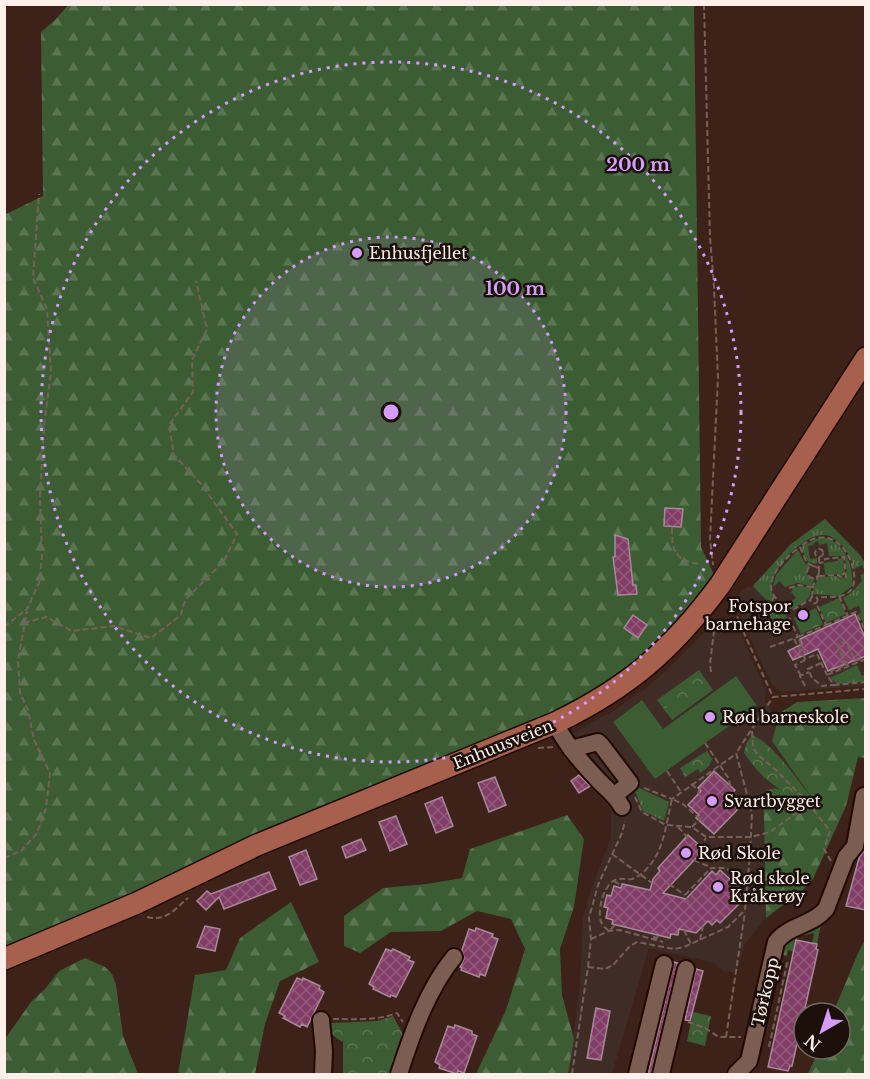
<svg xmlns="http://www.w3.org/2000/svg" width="870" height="1079" font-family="'Libre Baskerville',serif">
<defs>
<pattern id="grass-tufts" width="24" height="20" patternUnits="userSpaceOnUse" patternTransform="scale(1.5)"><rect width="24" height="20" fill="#3c5d33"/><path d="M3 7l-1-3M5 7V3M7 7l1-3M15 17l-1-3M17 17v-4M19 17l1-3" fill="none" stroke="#597551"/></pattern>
<pattern id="forest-firs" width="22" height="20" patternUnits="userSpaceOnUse" patternTransform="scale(1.5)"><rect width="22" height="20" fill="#3c5d33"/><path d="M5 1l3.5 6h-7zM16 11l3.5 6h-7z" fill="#597551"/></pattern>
<pattern id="park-crowns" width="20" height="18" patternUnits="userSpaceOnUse" patternTransform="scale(1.5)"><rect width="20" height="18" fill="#3c5d33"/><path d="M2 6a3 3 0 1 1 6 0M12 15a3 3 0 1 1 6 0" fill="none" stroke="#597551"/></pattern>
<pattern id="building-cross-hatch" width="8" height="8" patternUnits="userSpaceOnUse" patternTransform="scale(1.5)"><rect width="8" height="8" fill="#813d66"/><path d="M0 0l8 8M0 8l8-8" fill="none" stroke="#94597c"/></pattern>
</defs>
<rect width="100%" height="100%" fill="#3c2218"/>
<g fill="#3e2c25">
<polygon points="825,519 865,563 865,686 781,692 771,684 733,599 748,586 750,588 791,544"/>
<polygon points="709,628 724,634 740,633 766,690 765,700 779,723 810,795 766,850 765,874 766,918 745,944 737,972 725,972 714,963 649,948 612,1074 568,1074 580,984 583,918 588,898 611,837 611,813 605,799 584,770 571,734 618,708 651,684 672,665"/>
</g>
<g fill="url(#grass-tufts)">
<path d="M825,519L860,555L865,563V572L862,565L854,569C852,559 848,552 841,544C836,540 831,535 824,535C803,533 761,576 774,597L770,604L753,586L791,544Z"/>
<path d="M820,537C843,539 855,566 852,586L839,596L814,594L813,587L820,577L838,576L839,579L847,577L845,556H829L827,543L819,545L818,541L815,542L813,545L808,546L810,559L817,558V564L808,562L801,547Z"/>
<polygon points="798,550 805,563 809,565 807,575 809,578 815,578 811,586 798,583 785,587 780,581 773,587 776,575"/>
<polygon points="865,573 865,627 859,614 861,612 859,606 849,610 843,598 850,594 862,581 860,575"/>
<path d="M799,586L811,588C811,603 801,603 789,610L786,605L796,598L791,592L793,590L791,588Z"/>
<polygon points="857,665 862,676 865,674 865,681 838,684 830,678"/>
<polygon points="637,787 669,802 664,821 643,811 634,789"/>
<polygon points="822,920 817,944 812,943 814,933 800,936 796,940 794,952 788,950 787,956 779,954 781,946"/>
</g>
<g fill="url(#forest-firs)">
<polygon points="69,4 694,5 701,547 716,579 684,626 600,697 5,948 4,215 43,196 41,32 56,19"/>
<path d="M865,698V758L858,757L846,806L813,879L803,890L766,918C765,876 765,835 763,793C777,783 789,793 800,803L810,795L772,741L780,713L797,702Z"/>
<polygon points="567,815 584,839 574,907 560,949 562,995 574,1039 568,1074 476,1074 506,1010 525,949 511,919 477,911 441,931 391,932 360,953 344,946 344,916 383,888 427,884 462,878 470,849"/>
<polygon points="291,902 319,962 280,981 265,1024 255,1074 178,1074 195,975 226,970 240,938"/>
<polygon points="865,940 865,1074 808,1074 819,1049 840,1049 840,1013 833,1013 858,953"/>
<polygon points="85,958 105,967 112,974 116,985 123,1036 138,1074 5,1074 5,1039 31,1002 45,989 59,971"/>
</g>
<g fill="url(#park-crowns)">
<polygon points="843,558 845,575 840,576 840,574 825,575 824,563 838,561 838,559"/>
<polygon points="839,598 846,614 826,623 819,607"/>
<polygon points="781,607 792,626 780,633 769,614"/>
<polygon points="816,608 823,624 801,634 794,618"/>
<polygon points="699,670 713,690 672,720 657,700"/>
<path d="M752,735C774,744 794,776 810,795L808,801L799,803C790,795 780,790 771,783C760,775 752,764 744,753L746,744Z"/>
<polygon points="707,751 712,759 709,766 700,773 698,769 685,777 680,768"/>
<polygon points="693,1012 711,1016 705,1046 687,1041"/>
<path d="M393,1016L404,1036L392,1074H343V1042C334,1037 330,1035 331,1023L377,1021Z"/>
</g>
<g fill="#3c5d33">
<polygon points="736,676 757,706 655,779 613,722 642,700 663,729"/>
<polygon points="673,692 684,706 673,715 662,700"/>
</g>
<g fill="url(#building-cross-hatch)" stroke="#a8899a" stroke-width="1.5">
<polygon points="665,508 683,509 681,527 664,526"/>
<polygon points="615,535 628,539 633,585 636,585 637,594 618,595 613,557 615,557"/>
<polygon points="855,614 866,640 866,656 828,671 818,649 793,660 788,651 802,644 800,639"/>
<polygon points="633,615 647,625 638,638 624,628"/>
<polygon points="714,771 735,790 729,798 739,808 714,834 696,818 699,815 688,805 701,791 698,788"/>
<polygon points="579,775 590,786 579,793 571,781"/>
<polygon points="495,777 506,805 489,812 478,783"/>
<polygon points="442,797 453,826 436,833 425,804"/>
<polygon points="396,816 407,844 390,851 379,822"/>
<polygon points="688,835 698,844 696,845 701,853 663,893 686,899 712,871 716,875 720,870 744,892 739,897 742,901 720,923 717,920 712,925 708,921 696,933 679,929 678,935 671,934 670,938 612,924 613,920 606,918 608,908 604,907 607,895 611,896 614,886 621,888 622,884 650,890 653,879 660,871 658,868"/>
<polygon points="361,839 366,850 346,858 342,847"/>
<polygon points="866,847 866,910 846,906 859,858"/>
<polygon points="306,850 317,879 300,885 289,857"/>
<polygon points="269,872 276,889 224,909 219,897 206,910 197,901 207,891 211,894"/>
<polygon points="205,926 220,929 215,951 197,947"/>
<polygon points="476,928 493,934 492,937 498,939 485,976 480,974 479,977 461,970 462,968 460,967 464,959 462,950 469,929 475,931"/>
<polygon points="796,940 817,944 816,949 818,950 792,1066 790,1066 788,1071 768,1067"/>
<polygon points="386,949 391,951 393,949 410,957 408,960 414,962 396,997 391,995 390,997 373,989 374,987 369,984"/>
<polygon points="674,962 678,963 651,1074 648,1074"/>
<polygon points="696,969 703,971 690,1021 685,1020"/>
<polygon points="297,978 302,980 303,978 320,986 319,989 324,992 307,1027 302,1024 300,1027 283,1018 285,1016 279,1013"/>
<polygon points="596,1008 610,1011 601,1060 587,1058"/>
<polygon points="455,1025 472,1031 472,1034 477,1036 464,1073 458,1071 457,1074 439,1068 440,1065 435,1062 448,1026 454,1028"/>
</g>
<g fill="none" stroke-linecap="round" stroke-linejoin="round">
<defs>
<g id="minor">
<path d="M555,723C566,745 583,764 600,782C609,791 616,796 622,807"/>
<polyline points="571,749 598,742 602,746 630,783 615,795"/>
<polyline points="321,1020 324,1051 323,1074"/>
<path d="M399,1074C412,1034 427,990 454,957"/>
<polyline points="637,1074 664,964"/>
<polyline points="661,1074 686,969"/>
<path d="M736,1074L749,1061L776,942C789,925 813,925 826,909L846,857L855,846L864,796"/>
</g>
<path id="major" d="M4,959L137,903L257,845L555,723C628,688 672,650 720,585L866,358"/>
</defs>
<use href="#minor" stroke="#220a03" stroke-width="20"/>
<use href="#major" stroke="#220a03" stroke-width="24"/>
<g stroke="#776058" stroke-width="2" stroke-dasharray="6 3" stroke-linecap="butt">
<polyline points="704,4 710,237 714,287 718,378 710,539 713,565"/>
<path d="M672,528C672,551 674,560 699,564"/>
<circle cx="819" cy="553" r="4"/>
<path d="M813,566L807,563L800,547C840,513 866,579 849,592C839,600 828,595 817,598"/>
<circle cx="813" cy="572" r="6"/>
<polyline points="819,576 839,575 840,577 846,577 844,557 825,559 825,562 819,563"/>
<polyline points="789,588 798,585 812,587"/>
<polyline points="775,596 767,608 772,611 779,601"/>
<polyline points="839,596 848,616"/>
<circle cx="814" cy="600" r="3.5"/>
<polyline points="812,597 813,585 819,576 819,557"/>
<polyline points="730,600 739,621"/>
<path d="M787,613C784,605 777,601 773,594C764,578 788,555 800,547"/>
<polyline points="24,623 46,617 72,631 114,626 151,638 181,615 185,600 224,561 237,534 201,484 174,455 169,425 193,392 192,360 207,329 196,281"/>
<polyline points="826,625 856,612 866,632"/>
<polyline points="4,627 27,609 39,583 42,557 40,497 44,426 51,372 47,309 33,278 39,194"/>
<polyline points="743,631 773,697 866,689"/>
<polyline points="794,639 805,659 817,654 827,675"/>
<polyline points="839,644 848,666"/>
<polyline points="770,647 798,637 787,613 810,600"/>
<polyline points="805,653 798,637 826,625 816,603"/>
<polyline points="866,659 827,675 834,685 866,682"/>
<polyline points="821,663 808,669 812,678 822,686 834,685"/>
<polyline points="711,672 710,664 715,623"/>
<polyline points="832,673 831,671 846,665 837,645 846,641 855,661 866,657"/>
<polyline points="801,676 795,665 805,660"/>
<polyline points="805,686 800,676 809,672"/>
<polyline points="752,731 753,747 757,754 777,771 809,804"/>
<polyline points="705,743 729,779 730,785 726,790"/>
<polyline points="538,748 553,747"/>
<polyline points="667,771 681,792"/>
<polyline points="691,784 699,790 698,794"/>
<polyline points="644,788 672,799 736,754"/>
<polyline points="635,797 642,812 666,825 692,827 706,837 751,837 770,832 809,804 830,831 824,849 831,861"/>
<polyline points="678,827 688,838"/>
<polyline points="692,827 702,817"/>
<polyline points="699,848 706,838"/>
<polyline points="612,854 652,883"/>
<polyline points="4,858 21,851 37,833 46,808 50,773 34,740 28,710 20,693 18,660 27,611"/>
<polyline points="694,860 710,867"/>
<polyline points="614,881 622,886"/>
<polyline points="669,884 685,895"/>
<polyline points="741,899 743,897"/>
<polyline points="689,903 685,895 711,868 726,868 747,886"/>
<path d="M147,917C166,922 175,909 188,898"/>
<path d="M615,925L609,931C608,930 603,926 602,924C596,913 603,888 613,881C620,877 625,880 632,879C640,877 648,868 653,861C665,843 667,819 672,799L683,804L700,819"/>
<polyline points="684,930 691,944"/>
<polyline points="591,939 609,931 620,930 663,942"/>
<polyline points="654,939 654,937 659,939 657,936"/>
<polyline points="700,940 703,926"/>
<polyline points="588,967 605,969 613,965 630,946 637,942 674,949 684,947 728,927 745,910 750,855 752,813 736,753 773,697"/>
<path d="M333,1019C354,1019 377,1021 397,1013L403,1022"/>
<polyline points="688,1022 705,1028 719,1037 741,1037"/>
<polyline points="726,1037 745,912"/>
<polyline points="769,1047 788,959"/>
<polyline points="572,1074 588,967 591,939 589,918 598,885 622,833 625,821"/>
</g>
<use href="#minor" stroke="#7b5d51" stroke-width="16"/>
<use href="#major" stroke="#a75f4e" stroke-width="21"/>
</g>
<circle cx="391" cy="412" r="175" fill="#d49cfb" fill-opacity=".12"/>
<g fill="none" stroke="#d49cfb" stroke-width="3" stroke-dasharray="3 6">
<circle cx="391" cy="412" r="175"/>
<circle cx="391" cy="412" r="350"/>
</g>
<g fill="#d49cfb" stroke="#1b0f0a" stroke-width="2">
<circle cx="357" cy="253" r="6"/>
<circle cx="803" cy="615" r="6"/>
<circle cx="710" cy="717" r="6"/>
<circle cx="712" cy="801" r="6"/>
<circle cx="686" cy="853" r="6"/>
<circle cx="718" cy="887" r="6"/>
</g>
<g text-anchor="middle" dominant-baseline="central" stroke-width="5" stroke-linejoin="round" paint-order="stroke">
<g font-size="16" fill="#feefea" stroke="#1b0f0a" text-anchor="start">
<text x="369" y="253">Enhusfjellet</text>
<text x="791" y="606" text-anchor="end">Fotspor<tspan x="791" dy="18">barnehage</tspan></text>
<text x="722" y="717">Rød barneskole</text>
<text x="724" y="801">Svartbygget</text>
<text x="698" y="853">Rød Skole</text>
<text x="730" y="878">Rød skole<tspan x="730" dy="18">Kråkerøy</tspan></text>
</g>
<g font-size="16" fill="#feefea" stroke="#1b0f0a">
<text transform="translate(503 744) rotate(-22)">Enhuusveien</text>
<text transform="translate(765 992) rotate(-77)">Tørkopp</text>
</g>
</g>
<circle cx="391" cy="412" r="9" fill="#d49cfb" stroke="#1b0f0a" stroke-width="3"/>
<g font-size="18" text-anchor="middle" font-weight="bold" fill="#d49cfb" stroke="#1b0f0a" stroke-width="5" stroke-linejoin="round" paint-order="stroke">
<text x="638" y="171">200 m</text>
<text x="515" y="295">100 m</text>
</g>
<rect width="870" height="1079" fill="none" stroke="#feefea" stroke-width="12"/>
<g transform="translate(822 1031) rotate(219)"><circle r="28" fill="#1b0f0a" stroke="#766964" stroke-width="1.5"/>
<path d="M0-4.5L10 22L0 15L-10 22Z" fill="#d49cfb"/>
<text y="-9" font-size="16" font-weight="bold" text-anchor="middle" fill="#feefea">N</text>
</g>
</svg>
